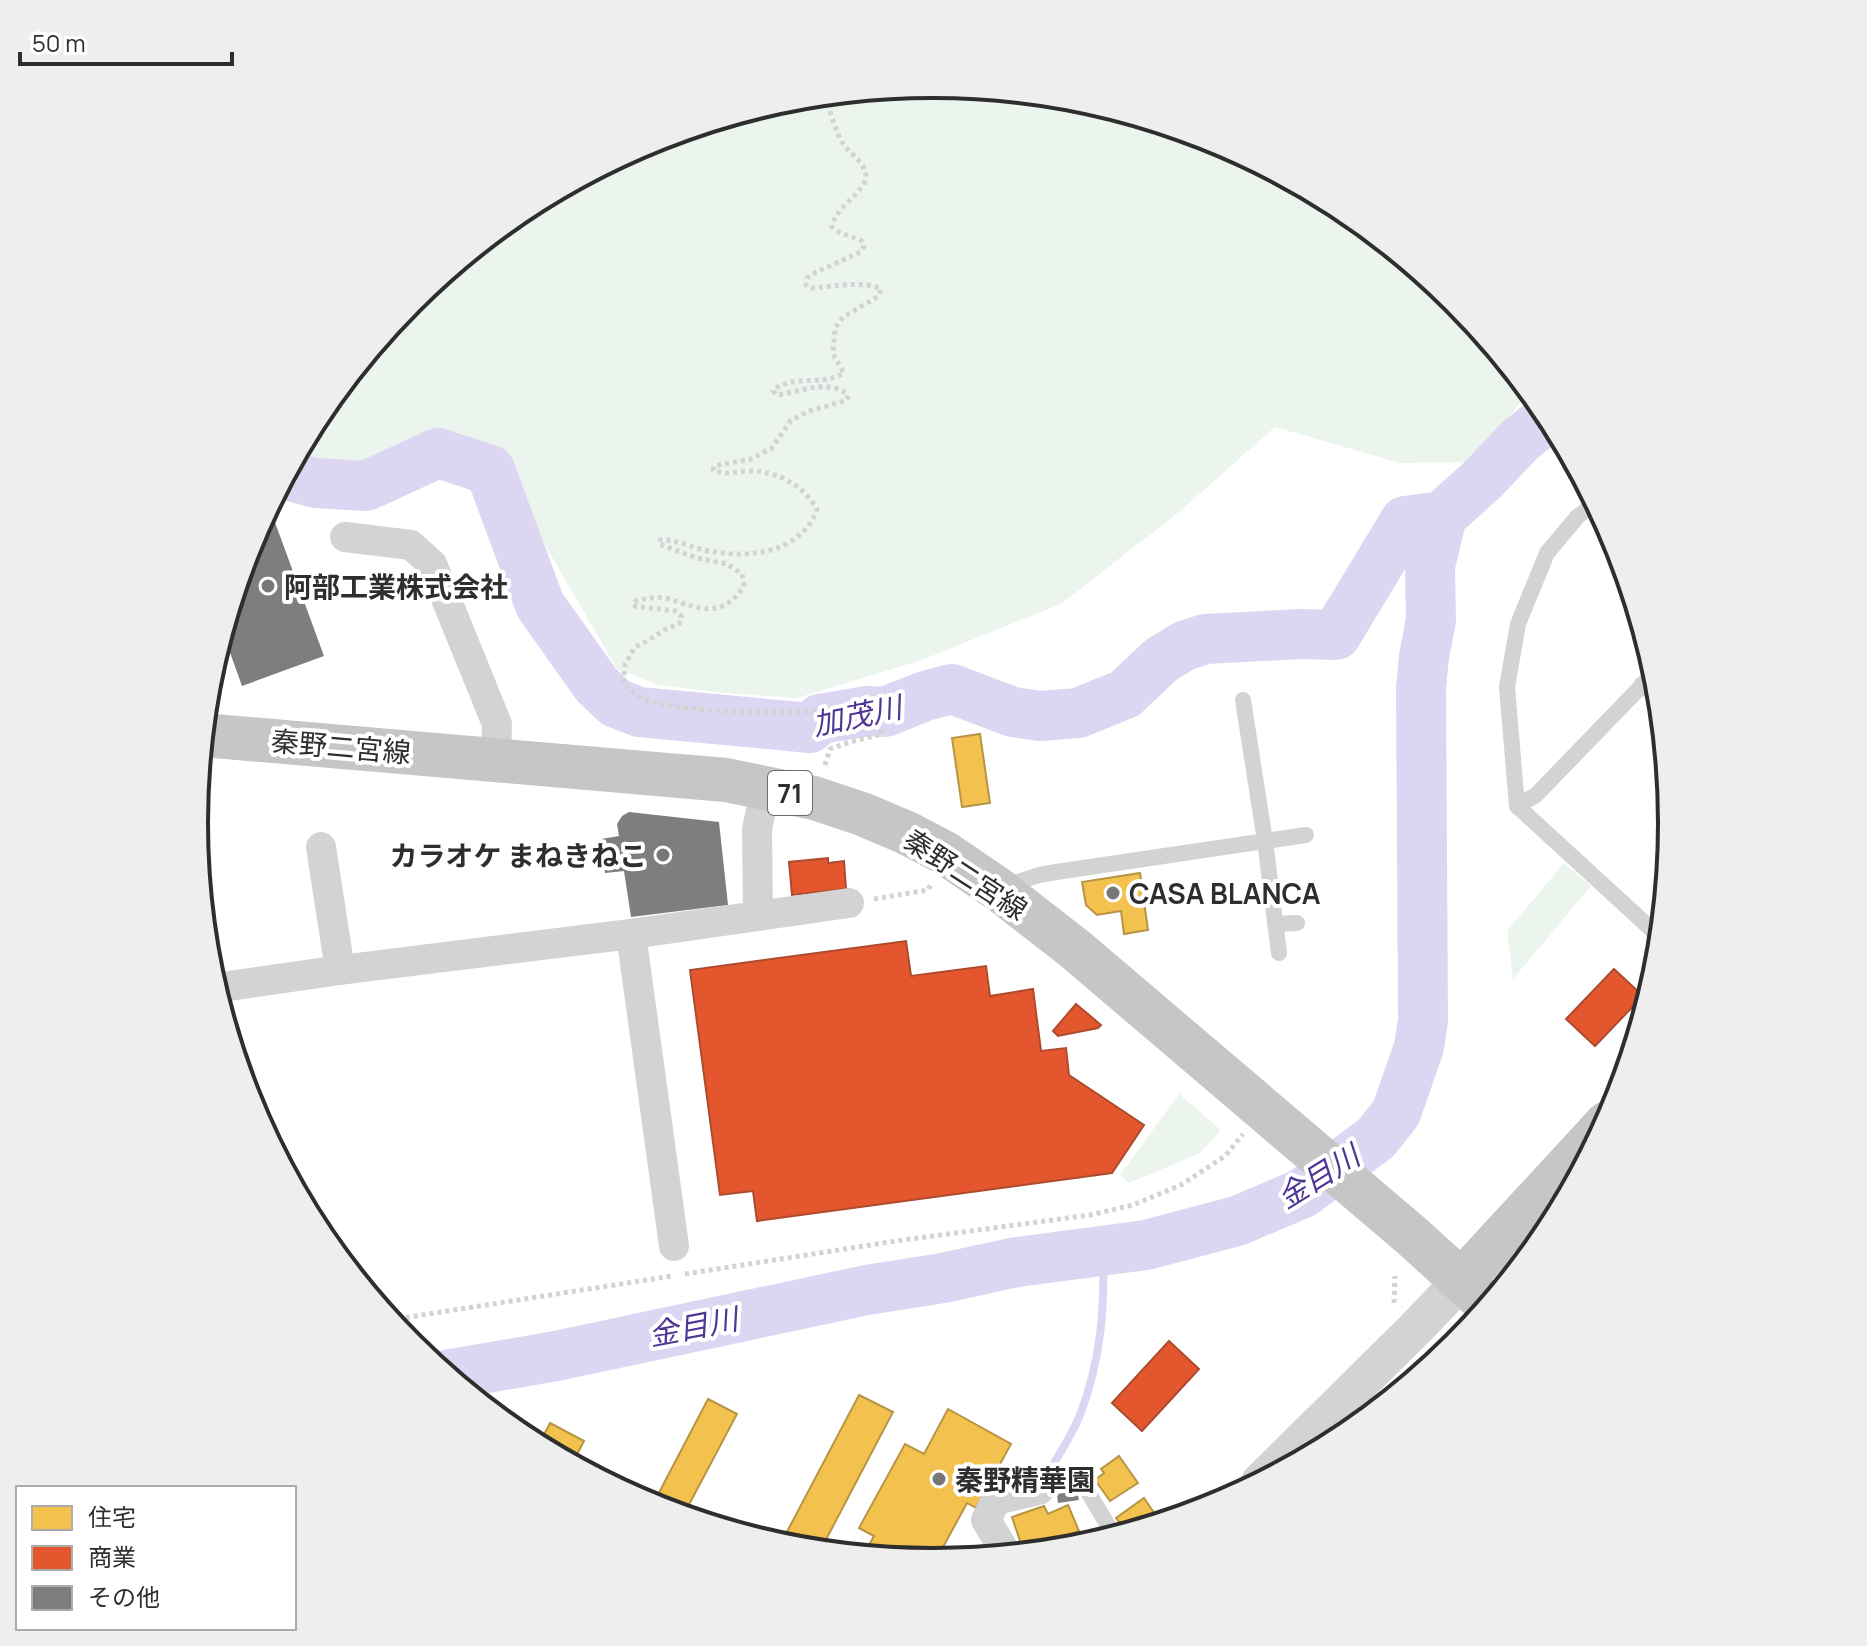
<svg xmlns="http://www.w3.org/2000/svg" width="1867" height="1646" font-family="Manrope,'Noto Sans JP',sans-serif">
<rect width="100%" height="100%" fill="#fff"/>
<g fill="#ebf5ee">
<polygon points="934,84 1078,98 1217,140 1344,209 1456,301 1533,395 1520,403 1476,462 1400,463 1275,427 1179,512 1061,604 922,660 797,698 724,693 659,685 617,669 509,483 409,451 323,472 293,460 319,412 411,300 523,208 651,140 790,98"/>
<polygon points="1564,863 1591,886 1513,979 1507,931"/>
<polygon points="1179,1094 1221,1130 1200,1153 1129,1183 1120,1175"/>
</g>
<g fill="#f2c14e" stroke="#b79544" stroke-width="2">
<polygon points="980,734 990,803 962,807 952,738"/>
<polygon points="1140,873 1148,930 1124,934 1121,911 1097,915 1086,905 1082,882"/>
<polygon points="859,1395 893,1412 820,1551 789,1548 780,1545"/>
<polygon points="708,1399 737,1414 683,1516 652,1506"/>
<polygon points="948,1409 1011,1444 976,1508 967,1503 935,1562 874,1556 865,1552 874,1536 859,1528 905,1444 924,1454"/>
<polygon points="550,1423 584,1441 572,1464 538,1446"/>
<polygon points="1119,1456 1138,1483 1110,1501 1095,1480 1104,1473 1101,1469"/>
<polygon points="1144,1498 1157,1517 1160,1516 1164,1522 1122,1534 1120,1532 1124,1529 1116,1518"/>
<polygon points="1068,1505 1079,1531 1024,1553 1012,1517 1044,1506 1048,1514"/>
</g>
<g fill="#e4572e" stroke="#ad4b2e" stroke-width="2">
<polygon points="828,858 828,863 844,861 846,889 792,895 789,862"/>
<polygon points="906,941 911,976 986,966 990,996 1033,989 1041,1051 1066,1048 1069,1075 1144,1125 1112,1173 757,1221 753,1191 720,1195 690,970"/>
<polygon points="1614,969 1643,996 1595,1046 1566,1019"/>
<polygon points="1076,1004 1101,1025 1098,1028 1058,1036 1053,1031"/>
<polygon points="1169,1341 1199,1369 1142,1431 1112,1403"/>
</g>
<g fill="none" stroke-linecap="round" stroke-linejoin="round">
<path stroke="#ddd6f3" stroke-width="8" d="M1044,1480C1056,1459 1071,1437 1080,1415C1101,1360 1105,1308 1103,1250"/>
<g stroke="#ddd6f3" stroke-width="50">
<polyline points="286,475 315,483 366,486 438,453 490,470 540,605 596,684 616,703 639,712 810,728 820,719 868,711 885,712 925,696 952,689 1013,712 1040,716 1078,713 1125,694 1161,660 1184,646 1205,639 1301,634 1336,635 1405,521 1442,516"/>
<polyline points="446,1375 556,1356 867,1290 943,1278 1017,1262 1146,1245 1237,1221 1303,1193 1376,1138 1396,1113 1419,1047 1423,1020 1421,688 1424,657 1431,620 1430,566 1442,516 1483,479 1520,440 1550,416"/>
</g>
</g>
<g fill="#7e7e7e">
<polygon points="269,506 324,656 242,686 223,633 251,540"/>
<polygon points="629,812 719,822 728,905 631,917 624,871 605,873 601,839 619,836 617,824 622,816"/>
<polygon points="1077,1491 1079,1500 1058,1503 1057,1494"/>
</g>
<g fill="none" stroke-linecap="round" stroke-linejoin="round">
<g stroke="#d3d3d3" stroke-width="5" stroke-dasharray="4 4" stroke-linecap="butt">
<path d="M825,765L830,749L850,742L882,734L875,698C822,715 765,714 710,710C689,708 669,707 649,701C640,698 631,690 623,684L625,664L635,647L647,641L666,629L679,624L682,617L676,611L633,606L636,601C646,598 659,596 669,599C701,609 722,619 744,586L742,574L727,564L697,558L659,544L660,540C676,539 692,548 709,551C750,559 800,553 817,510C805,486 777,471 750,471C737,471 725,476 713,470L714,466L751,459L772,448L791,420L810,411L847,400L848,395C828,378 800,392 777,395L773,391C791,373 823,387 844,373L833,354L835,328L843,317L879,296L881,289C865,280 830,287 812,288L806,285L807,278L816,272L861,252L864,246L862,241L839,232L832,227C834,212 851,201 861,188C865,184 867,177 865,171C861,159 848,152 842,142C834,128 830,110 825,95"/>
<polyline points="874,899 928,890 931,884"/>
<polyline points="685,1274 896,1241 1090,1215 1133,1205 1181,1185 1225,1156 1243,1134"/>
<polyline points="1394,1303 1395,1276"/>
<polyline points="390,1320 672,1276"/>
</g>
<g stroke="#d3d3d3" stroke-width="16">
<polyline points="1597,503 1578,516 1547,553 1518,624 1507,687 1517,806 1661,938"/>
<polyline points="1642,684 1661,701"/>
<polyline points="1243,700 1265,841 1279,953"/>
<polyline points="1517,806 1536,795 1656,671"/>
<polyline points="1003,887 1039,875 1056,872 1306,835"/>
<polyline points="1275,924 1297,923"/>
<polyline points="1085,1487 1115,1537"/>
</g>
<g stroke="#d3d3d3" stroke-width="30">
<polyline points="345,537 411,545 432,564 497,724 496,759"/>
<polyline points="321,847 340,970"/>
<polyline points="758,916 757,829 766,788"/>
<polyline points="631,934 674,1246"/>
<polyline points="215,988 340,970 631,934 849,903"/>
<polyline points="1324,1420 1341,1439"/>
<polyline points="1007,1555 986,1520 996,1500 1039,1490"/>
</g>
<polyline stroke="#d3d3d3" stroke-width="38" points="1260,1482 1415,1329 1462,1280"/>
<g stroke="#c6c6c6" stroke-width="44">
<polyline points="203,735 726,780 814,798 862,814 907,833 945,853 998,889 1075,949 1412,1236 1489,1306"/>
<polyline points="1462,1280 1607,1123"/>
</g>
</g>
<g fill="#777" stroke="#fff" stroke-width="3">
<circle cx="268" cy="586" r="8"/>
<circle cx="663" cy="855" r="8"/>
<circle cx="1113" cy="893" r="8"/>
<circle cx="939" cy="1479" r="8"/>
</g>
<g text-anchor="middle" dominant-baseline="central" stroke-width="8" stroke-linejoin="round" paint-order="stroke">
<rect fill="#fff" stroke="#6d6d6d" stroke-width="2" x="768" y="771" width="44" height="44" rx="6"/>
<g font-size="26" font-weight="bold" fill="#2e2e2e">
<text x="790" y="793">71</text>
</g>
<g font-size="28" font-weight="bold" fill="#2e2e2e" stroke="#fff" text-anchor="start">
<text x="284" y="586">阿部工業株式会社</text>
<text x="647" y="855" text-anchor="end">カラオケ まねきねこ</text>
<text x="1129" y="893">CASA BLANCA</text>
<text x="955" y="1479">秦野精華園</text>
</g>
<g font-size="28" fill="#2e2e2e" stroke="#fff">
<text transform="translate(341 746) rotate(5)">秦野二宮線</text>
<text transform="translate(966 874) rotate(33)">秦野二宮線</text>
</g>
<g font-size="30" font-style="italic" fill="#4e3695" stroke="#fff">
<text transform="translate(857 715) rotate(-12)">加茂川</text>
<text transform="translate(1318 1176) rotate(-32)">金目川</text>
<text transform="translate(693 1326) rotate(-11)">金目川</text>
</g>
</g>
<path d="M0 0H1867V1646H0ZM208 823a725 725 0 1 1 1450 0a725 725 0 1 1-1450 0Z" fill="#eee" fill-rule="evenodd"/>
<path fill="none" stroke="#2e2e2e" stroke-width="4" d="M208 823a725 725 0 1 1 1450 0a725 725 0 1 1-1450 0Z"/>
<rect x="16" y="1486" width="280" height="144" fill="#ffffff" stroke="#ababab" stroke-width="2"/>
<rect x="32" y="1506" width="40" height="24" fill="#f2c14e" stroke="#ababab" stroke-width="2"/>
<text x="88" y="1526" font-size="24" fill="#2e2e2e">住宅</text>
<rect x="32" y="1546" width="40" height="24" fill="#e4572e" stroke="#ababab" stroke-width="2"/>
<text x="88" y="1566" font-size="24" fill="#2e2e2e">商業</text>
<rect x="32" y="1586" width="40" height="24" fill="#7e7e7e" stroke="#ababab" stroke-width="2"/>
<text x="88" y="1606" font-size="24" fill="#2e2e2e">その他</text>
<path d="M20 52v12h212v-12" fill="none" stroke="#2e2e2e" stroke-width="4"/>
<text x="32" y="52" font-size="24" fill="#2e2e2e" stroke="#ffffff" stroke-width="6" paint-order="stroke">50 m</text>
</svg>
